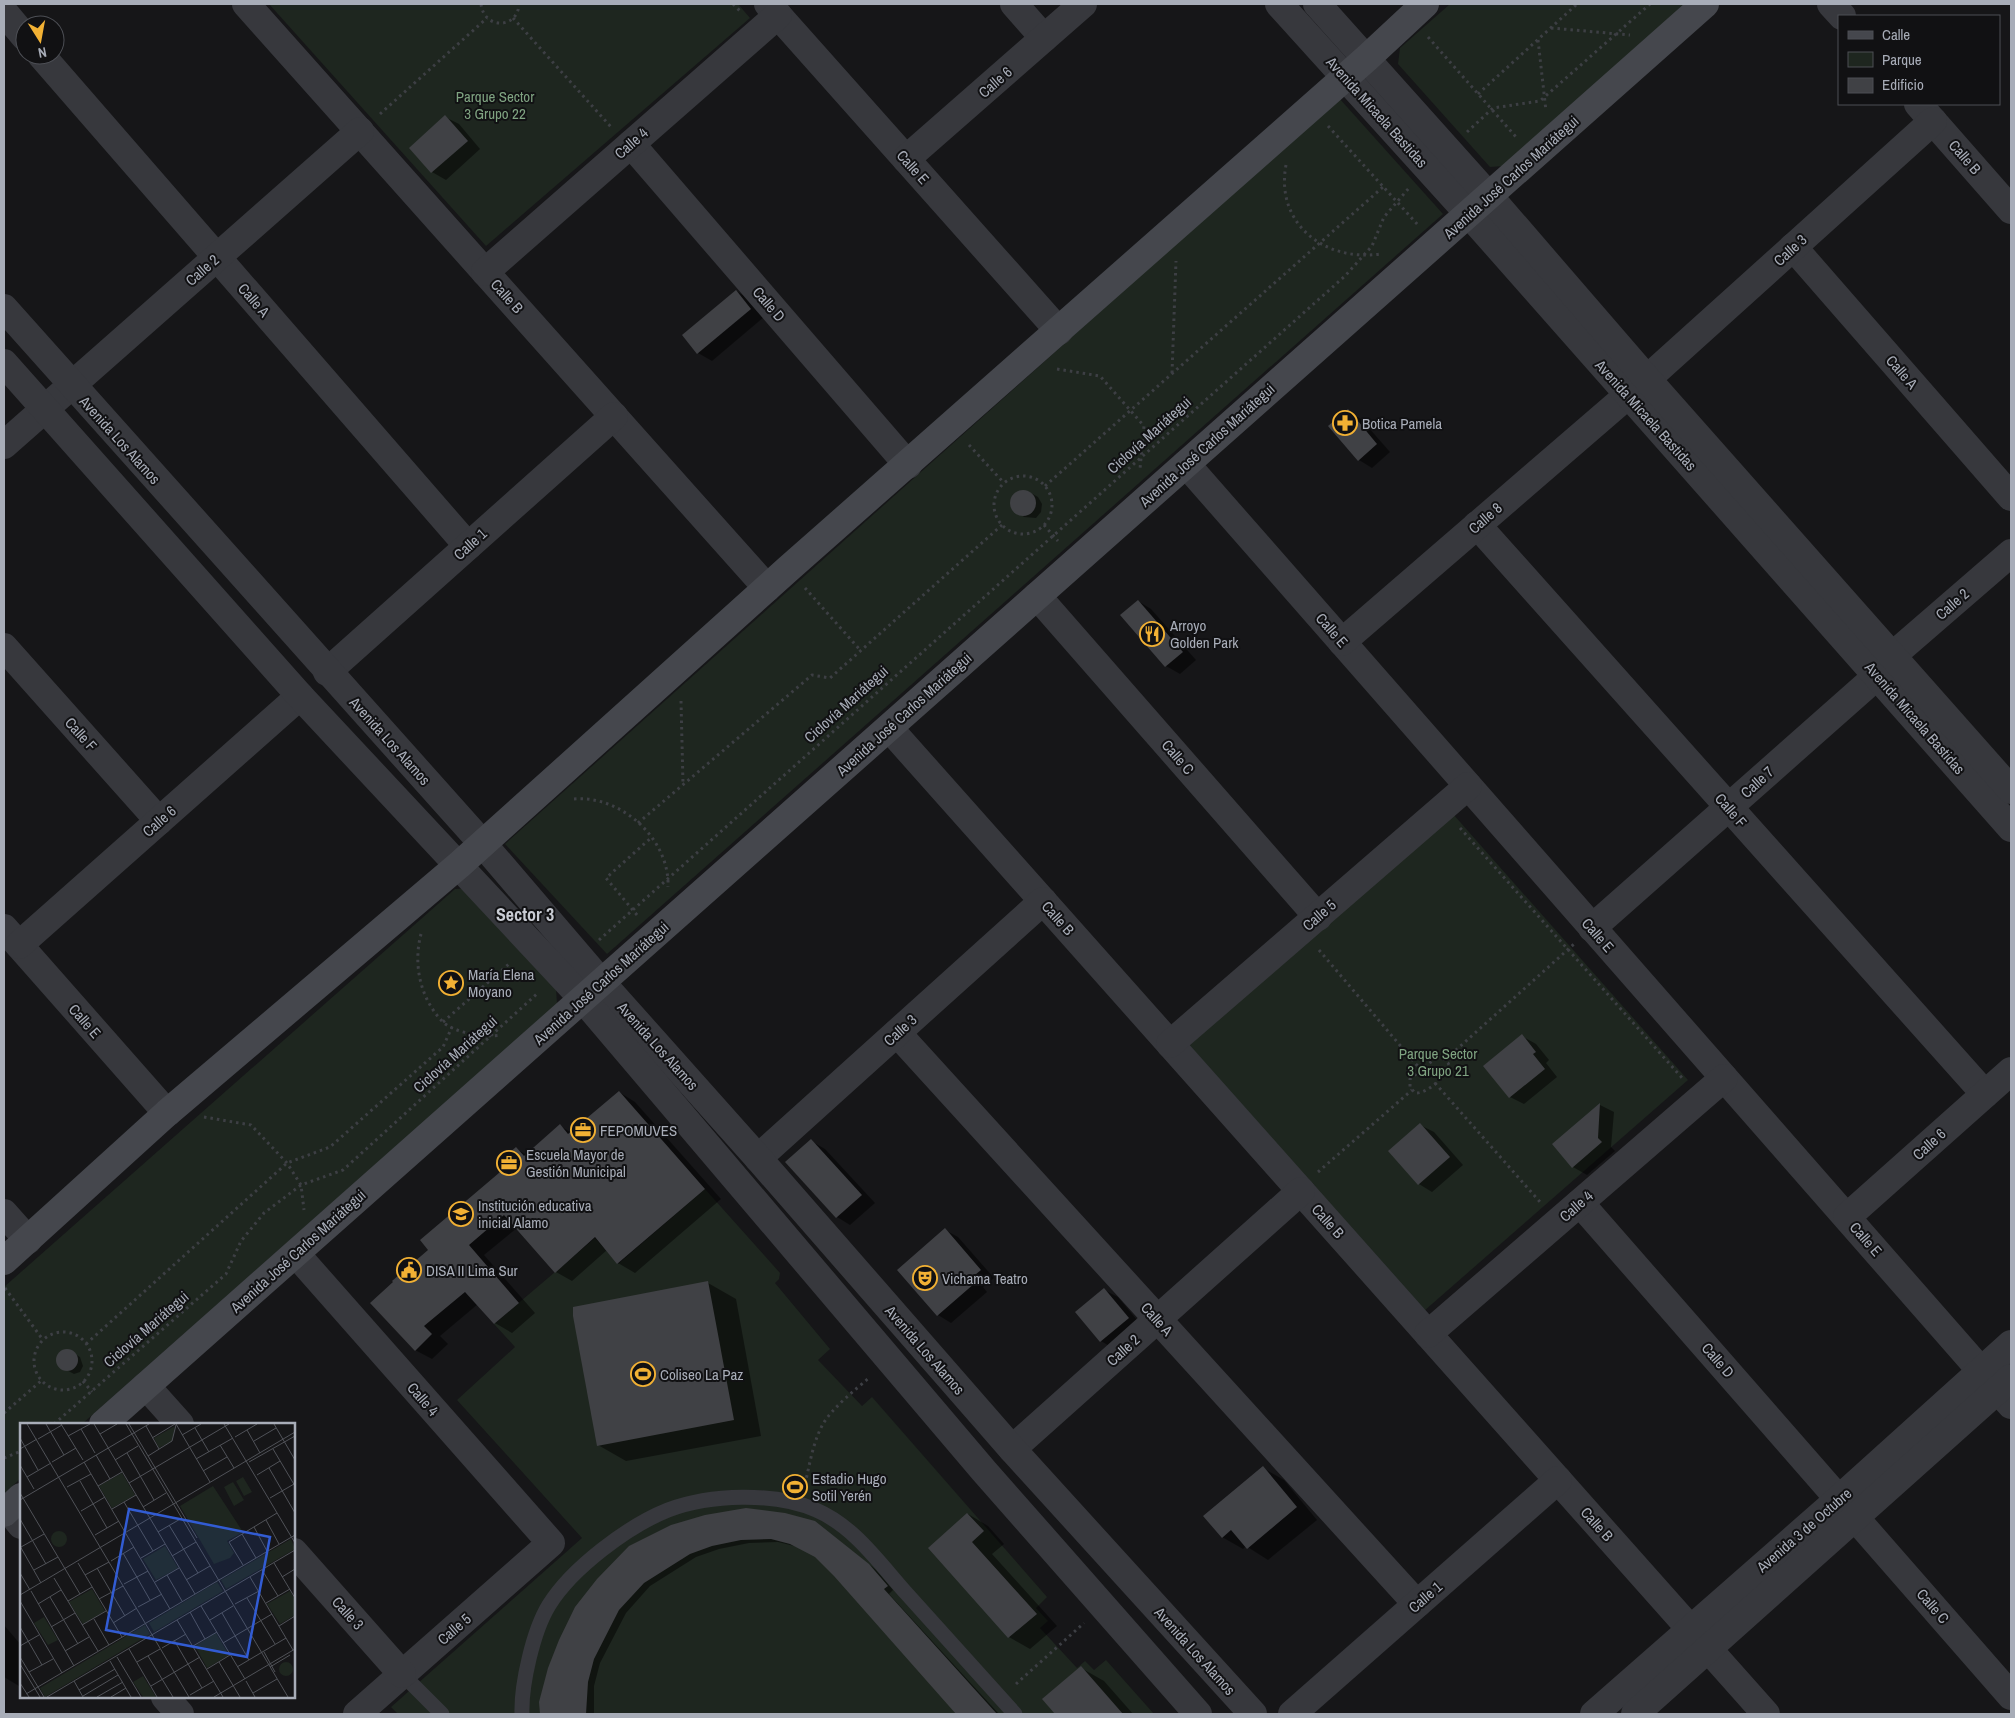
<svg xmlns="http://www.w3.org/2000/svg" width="2015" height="1718" font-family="'Archivo Narrow',sans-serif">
<rect width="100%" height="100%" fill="#161618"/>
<g fill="#1e261f">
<polygon points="269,4 738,4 750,18 486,246"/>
<polygon points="1450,4 1685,4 1504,166 1490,167 1398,64 1400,48"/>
<polygon points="1339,98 1443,214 607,954 505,844"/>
<polygon points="1453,814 1688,1080 1424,1311 1189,1045"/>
<polygon points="470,888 556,988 557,1004 82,1424 21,1424 21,1478 4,1494 4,1287 455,889"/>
<polygon points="705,1189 780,1273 779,1279 775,1283 830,1349 818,1360 862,1406 872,1397 1047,1597 1036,1608 1048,1621 1040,1628 1077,1668 1085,1661 1094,1670 1106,1660 1154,1714 398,1714 391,1707 582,1538 457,1400 515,1347 494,1324 595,1238 618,1264"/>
</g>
<g fill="#0007">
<polygon points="445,117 459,124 480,149 446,180 432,172 410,148"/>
<polygon points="736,291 750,299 764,317 712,361 698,353"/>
<polygon points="1348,411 1361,419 1390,452 1372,468 1359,460"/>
<polygon points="1019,491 1027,491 1038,497 1042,504 1041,512 1036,518 1024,517 1011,507 1011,499"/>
<polygon points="1138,601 1151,609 1196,660 1180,674 1166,666 1122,616"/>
<polygon points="1522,1036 1536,1044 1549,1060 1546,1063 1557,1077 1524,1104 1510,1097"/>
<polygon points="619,1092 635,1102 721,1199 635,1273 618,1263 607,1250 572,1281 556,1272 517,1228 484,1255 535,1313 512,1333 495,1323 478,1304 440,1336 448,1344 432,1359 415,1350 430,1250 507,1168 516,1149 527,1155 560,1126 572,1133"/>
<polygon points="1600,1105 1614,1112 1611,1147 1615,1151 1587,1175 1573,1167 1554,1144"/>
<polygon points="1420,1125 1434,1132 1463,1165 1432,1192 1419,1184"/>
<polygon points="811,1141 825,1149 875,1203 850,1225 837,1217"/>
<polygon points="945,1230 958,1237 994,1278 983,1287 987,1292 951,1323 938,1315"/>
<polygon points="708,1283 736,1299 761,1436 626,1461 598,1445"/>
<polygon points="1104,1290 1118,1297 1142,1326 1114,1349 1101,1341"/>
<polygon points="68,1350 80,1357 83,1366 80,1372 74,1374 59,1366 57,1357 62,1352"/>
<polygon points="1263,1468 1284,1480 1317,1520 1268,1560 1246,1546 1243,1549 1222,1537"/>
<polygon points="968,1514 988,1526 1004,1544 992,1554 1057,1626 1030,1649 1009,1637 929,1548"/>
<polygon points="821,1527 876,1570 893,1590 889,1594 999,1714 959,1714 835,1575 817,1557 798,1547 778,1542 749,1543 719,1549 696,1557 650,1586 626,1613 600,1663 594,1686 594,1714 541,1714 540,1702 630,1548"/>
<polygon points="4,1625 21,1645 21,1684 19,1686 4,1677"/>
<polygon points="1081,1668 1104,1681 1133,1714 1057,1714 1044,1700"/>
</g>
<g fill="#404145">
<polygon points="445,115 468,141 431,173 409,148"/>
<polygon points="736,290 751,309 697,354 682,335"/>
<polygon points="1348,409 1377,444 1358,461 1328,426"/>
<circle cx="1023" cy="503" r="13"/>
<polygon points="1138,600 1183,652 1165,667 1120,615"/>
<polygon points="1522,1034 1536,1052 1533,1054 1545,1069 1509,1098 1483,1066"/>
<polygon points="619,1091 705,1189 617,1264 595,1237 555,1273 504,1215 469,1245 519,1303 494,1324 465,1292 424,1326 432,1334 415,1351 370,1303 393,1282 392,1281 428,1250 420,1240 506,1167 500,1161 516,1147 524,1156 560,1124 568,1134"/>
<polygon points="1600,1103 1598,1138 1602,1142 1572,1168 1552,1144"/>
<polygon points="1420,1123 1450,1157 1418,1185 1388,1151"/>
<polygon points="811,1139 862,1195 836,1218 785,1162"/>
<polygon points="945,1228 981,1270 970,1279 975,1283 937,1316 897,1270"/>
<polygon points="708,1281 734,1420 597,1446 573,1316 573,1307"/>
<polygon points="1104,1288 1129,1318 1100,1342 1075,1312"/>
<circle cx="67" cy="1360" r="11"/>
<polygon points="1263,1466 1297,1507 1247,1549 1231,1530 1222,1538 1203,1516"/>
<polygon points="746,1508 785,1513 815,1521 869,1564 888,1586 884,1589 997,1714 956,1714 834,1576 815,1557 790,1544 771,1539 741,1540 712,1546 690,1554 644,1583 619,1610 594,1659 588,1682 586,1714 540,1714 539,1702 548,1668 559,1640 575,1607 597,1579 629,1546 671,1525 705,1515"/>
<polygon points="967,1513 984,1531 972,1542 1037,1614 1008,1638 928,1548"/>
<polygon points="1081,1666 1123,1714 1055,1714 1042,1699"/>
</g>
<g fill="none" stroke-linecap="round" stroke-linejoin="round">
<g stroke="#3d3f44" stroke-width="3" stroke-dasharray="2.5 4" stroke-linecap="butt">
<path d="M481,4C484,30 518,29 519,4"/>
<polyline points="733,4 742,13"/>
<polyline points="513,18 611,127"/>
<polyline points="1551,28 1630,35"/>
<polyline points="1428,37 1516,137"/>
<polyline points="1538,40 1546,111"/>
<polyline points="1478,94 1577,4"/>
<polyline points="380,114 487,18"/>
<polyline points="1328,126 1418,225"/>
<polyline points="1467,132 1493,108 1540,101 1650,4"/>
<path d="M1286,165C1275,224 1325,262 1380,254"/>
<polyline points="1057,369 1100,376 1144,426 1140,469"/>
<polyline points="1172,373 1176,261"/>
<polyline points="969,445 1004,483"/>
<circle cx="1023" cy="505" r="29"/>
<polyline points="1045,486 1383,187"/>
<polyline points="1044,525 1058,541"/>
<polyline points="805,588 861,651"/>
<polyline points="681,701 683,784"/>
<path d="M574,799C621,795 670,839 668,887"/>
<polyline points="638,823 812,675 830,678 1002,525"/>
<polyline points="1460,828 1683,1079"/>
<polyline points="637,915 606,878 652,837"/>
<path d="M421,934C413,964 420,998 442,1021C453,1033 486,1038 501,1035"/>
<polyline points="599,940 1345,276 1372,246 1384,217 1409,188"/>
<polyline points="1319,950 1421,1070"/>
<polyline points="443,1022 510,963"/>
<path d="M1437,1057H1442L1448,1063L1450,1067C1444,1077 1427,1094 1415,1093L1410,1087V1079Z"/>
<polyline points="1446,1059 1574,944"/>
<polyline points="1435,1083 1540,1202"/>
<polyline points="204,1117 251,1125 287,1163 301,1185 304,1210"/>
<polyline points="1318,1172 1412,1090"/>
<polyline points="5,1288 43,1340"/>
<circle cx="63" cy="1361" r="29"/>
<polyline points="86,1344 287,1163 330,1147 443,1047 452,1027"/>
<polyline points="83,1381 92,1392"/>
<polyline points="4,1413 41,1381"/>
<polyline points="54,1424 226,1274 241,1241 264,1213 301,1185 343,1170 539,992"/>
<polyline points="4,1458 21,1451"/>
<path d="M805,1484C810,1463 813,1442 823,1424C833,1407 855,1390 870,1377"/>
<polyline points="1016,1684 1084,1623"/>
</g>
<g stroke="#37383d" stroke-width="15">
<polyline points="402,1674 442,1714"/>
<path d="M522,1714C521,1685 533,1631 549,1605C572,1568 628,1526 668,1510C710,1494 775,1492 816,1510C854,1526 880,1564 907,1594C943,1634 979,1674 1015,1714"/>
</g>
<g stroke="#37383d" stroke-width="28">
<polyline points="246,4 767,588"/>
<polyline points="768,4 1059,331"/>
<polyline points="1014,4 1044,38"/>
<polyline points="1831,4 1842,16"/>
<polyline points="4,12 25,37"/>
<polyline points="41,55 468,546"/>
<polyline points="1918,104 2011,210"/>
<polyline points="631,144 908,465"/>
<polyline points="906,159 1083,4"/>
<polyline points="1793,247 2011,497"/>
<polyline points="485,272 778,15"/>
<polyline points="1647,379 1933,121"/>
<polyline points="4,445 360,131"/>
<polyline points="1186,464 2011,1405"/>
<polyline points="1477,525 1985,1094"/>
<polyline points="1037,596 1318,917"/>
<polyline points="1342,642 1628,395"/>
<polyline points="4,647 159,821"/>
<polyline points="1892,656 2011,553"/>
<polyline points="327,672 614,416"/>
<polyline points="889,728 1766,1714"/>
<polyline points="4,928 167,1113"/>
<polyline points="1592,928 1878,675"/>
<polyline points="19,945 300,696"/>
<polyline points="897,1033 1417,1604"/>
<polyline points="1170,1044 1468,786"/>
<polyline points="758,1158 1043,901"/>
<polyline points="1580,1203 2011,1696"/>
<polyline points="4,1213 28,1240"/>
<polyline points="1847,1217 2011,1071"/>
<polyline points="296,1254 551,1543 357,1714"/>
<polyline points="1428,1334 1724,1078"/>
<polyline points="146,1386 180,1424"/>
<polyline points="1012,1449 1301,1191"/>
<polyline points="8,1509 21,1525"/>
<polyline points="294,1552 402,1674"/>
<polyline points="165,1697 180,1714"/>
<polyline points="1292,1714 1558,1480"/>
</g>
<g stroke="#37383d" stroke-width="28">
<polyline points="1279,4 1469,214 2011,828"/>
<polyline points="1317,4 1489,196 1647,379 2011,790"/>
<polyline points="4,308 482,843 602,983 758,1158 1012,1449 1253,1714"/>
<polyline points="4,363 300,696 583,999 984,1471 1198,1714"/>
<polyline points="1594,1714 1839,1499 2011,1344"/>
<polyline points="1635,1714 2011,1378"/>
</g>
<g stroke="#45474d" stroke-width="28">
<polyline points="4,1261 167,1113 459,865 788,569 1367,58 1425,4"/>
<polyline points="103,1424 1705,4"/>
<polyline points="4,1513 21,1497"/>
</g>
</g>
<defs>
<symbol id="pharmacy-ring" viewBox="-11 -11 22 22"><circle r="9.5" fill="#111113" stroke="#f2b134" stroke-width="1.5"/><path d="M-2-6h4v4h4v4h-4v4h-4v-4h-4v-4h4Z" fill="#f2b134"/></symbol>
<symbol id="restaurant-ring" viewBox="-11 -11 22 22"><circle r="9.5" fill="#111113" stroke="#f2b134" stroke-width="1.5"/><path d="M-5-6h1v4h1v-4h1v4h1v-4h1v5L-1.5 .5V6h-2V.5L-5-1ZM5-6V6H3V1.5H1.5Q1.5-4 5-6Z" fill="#f2b134"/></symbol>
<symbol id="sight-ring" viewBox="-11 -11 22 22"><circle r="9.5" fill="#111113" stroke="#f2b134" stroke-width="1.5"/><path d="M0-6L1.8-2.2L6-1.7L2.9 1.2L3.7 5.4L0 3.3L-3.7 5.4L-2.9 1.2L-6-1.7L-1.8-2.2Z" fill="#f2b134"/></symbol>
<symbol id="office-ring" viewBox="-11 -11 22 22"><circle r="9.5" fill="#111113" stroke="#f2b134" stroke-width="1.5"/><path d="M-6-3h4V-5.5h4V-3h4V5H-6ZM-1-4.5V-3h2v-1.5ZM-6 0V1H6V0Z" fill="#f2b134"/></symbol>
<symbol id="school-ring" viewBox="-11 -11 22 22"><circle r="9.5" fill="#111113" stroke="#f2b134" stroke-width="1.5"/><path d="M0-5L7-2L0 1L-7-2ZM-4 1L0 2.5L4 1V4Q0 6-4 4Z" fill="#f2b134"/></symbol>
<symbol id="civic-ring" viewBox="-11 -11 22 22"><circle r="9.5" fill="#111113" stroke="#f2b134" stroke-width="1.5"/><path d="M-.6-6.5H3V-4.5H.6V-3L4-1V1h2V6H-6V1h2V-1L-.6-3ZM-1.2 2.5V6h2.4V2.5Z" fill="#f2b134"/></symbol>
<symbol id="theatre-ring" viewBox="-11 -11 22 22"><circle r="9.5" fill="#111113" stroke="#f2b134" stroke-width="1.5"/><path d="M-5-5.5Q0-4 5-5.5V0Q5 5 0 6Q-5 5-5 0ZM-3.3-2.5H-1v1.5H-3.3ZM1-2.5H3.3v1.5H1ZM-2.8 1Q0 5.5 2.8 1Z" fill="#f2b134"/></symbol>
<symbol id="stadium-ring" viewBox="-11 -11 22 22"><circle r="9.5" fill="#111113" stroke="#f2b134" stroke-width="1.5"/><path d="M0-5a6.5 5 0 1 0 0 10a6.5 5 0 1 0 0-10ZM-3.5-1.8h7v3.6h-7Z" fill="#f2b134"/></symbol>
</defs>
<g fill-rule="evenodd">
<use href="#pharmacy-ring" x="1331" y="409" width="28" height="28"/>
<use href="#restaurant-ring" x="1138" y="620" width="28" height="28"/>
<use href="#sight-ring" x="437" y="969" width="28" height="28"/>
<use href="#office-ring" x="569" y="1116" width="28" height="28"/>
<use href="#office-ring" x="495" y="1149" width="28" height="28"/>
<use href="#school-ring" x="447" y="1200" width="28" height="28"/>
<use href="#civic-ring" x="395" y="1256" width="28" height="28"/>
<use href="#theatre-ring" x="911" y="1264" width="28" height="28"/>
<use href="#stadium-ring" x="629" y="1360" width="28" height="28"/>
<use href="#stadium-ring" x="781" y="1473" width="28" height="28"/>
</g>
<g text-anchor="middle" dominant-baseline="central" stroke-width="4" stroke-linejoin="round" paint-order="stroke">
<g font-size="15" fill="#a8adb8" stroke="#111113">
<text transform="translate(995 82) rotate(-41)">Calle 6</text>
<text transform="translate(1377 112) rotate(48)">Avenida Micaela Bastidas</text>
<text transform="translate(631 143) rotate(-41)">Calle 4</text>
<text transform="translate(1965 157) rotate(49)">Calle B</text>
<text transform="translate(913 167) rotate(48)">Calle E</text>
<text transform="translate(1511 177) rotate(-42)">Avenida José Carlos Mariátegui</text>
<text transform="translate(1790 250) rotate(-42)">Calle 3</text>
<text transform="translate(202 270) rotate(-41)">Calle 2</text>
<text transform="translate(507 296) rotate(48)">Calle B</text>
<text transform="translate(254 300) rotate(49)">Calle A</text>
<text transform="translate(769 304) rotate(49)">Calle D</text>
<text transform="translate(1902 372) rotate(49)">Calle A</text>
<text transform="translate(1646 415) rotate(48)">Avenida Micaela Bastidas</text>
<text transform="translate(1149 435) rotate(-42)">Ciclovía Mariátegui</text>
<text transform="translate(120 440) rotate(48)">Avenida Los Alamos</text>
<text transform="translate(1207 445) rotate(-42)">Avenida José Carlos Mariátegui</text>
<text transform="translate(1485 518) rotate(-41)">Calle 8</text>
<text transform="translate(470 544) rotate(-42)">Calle 1</text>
<text transform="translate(1952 604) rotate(-41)">Calle 2</text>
<text transform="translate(1332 630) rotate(49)">Calle E</text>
<text transform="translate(846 704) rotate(-42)">Ciclovía Mariátegui</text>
<text transform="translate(904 714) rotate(-42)">Avenida José Carlos Mariátegui</text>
<text transform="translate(1915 718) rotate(49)">Avenida Micaela Bastidas</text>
<text transform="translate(81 734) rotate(48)">Calle F</text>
<text transform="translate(390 741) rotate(48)">Avenida Los Alamos</text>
<text transform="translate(1178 757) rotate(49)">Calle C</text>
<text transform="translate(1757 782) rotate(-42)">Calle 7</text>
<text transform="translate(1731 810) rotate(49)">Calle F</text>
<text transform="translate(159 821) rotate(-41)">Calle 6</text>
<text transform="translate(1319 915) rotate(-41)">Calle 5</text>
<text transform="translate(1058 918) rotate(48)">Calle B</text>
<text transform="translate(1598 935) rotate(49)">Calle E</text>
<text transform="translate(601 983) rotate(-42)">Avenida José Carlos Mariátegui</text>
<text transform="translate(85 1021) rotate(49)">Calle E</text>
<text transform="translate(900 1030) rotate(-42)">Calle 3</text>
<text transform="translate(658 1046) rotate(48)">Avenida Los Alamos</text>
<text transform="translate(455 1054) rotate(-42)">Ciclovía Mariátegui</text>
<text transform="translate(1929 1144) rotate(-42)">Calle 6</text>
<text transform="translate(1576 1206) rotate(-41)">Calle 4</text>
<text transform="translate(1328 1221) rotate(48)">Calle B</text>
<text transform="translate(1866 1239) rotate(49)">Calle E</text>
<text transform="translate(298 1251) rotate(-42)">Avenida José Carlos Mariátegui</text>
<text transform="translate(1157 1319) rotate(48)">Calle A</text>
<text transform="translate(146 1329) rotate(-41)">Ciclovía Mariátegui</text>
<text transform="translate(925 1350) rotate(49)">Avenida Los Alamos</text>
<text transform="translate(1123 1350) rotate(-42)">Calle 2</text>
<text transform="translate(1718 1360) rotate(49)">Calle D</text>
<text transform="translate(423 1399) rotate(49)">Calle 4</text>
<text transform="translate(1597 1524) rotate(48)">Calle B</text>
<text transform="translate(1804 1530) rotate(-41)">Avenida 3 de Octubre</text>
<text transform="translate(1425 1597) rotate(-41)">Calle 1</text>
<text transform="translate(1933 1606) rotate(49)">Calle C</text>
<text transform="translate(348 1613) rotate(48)">Calle 3</text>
<text transform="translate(454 1629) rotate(-41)">Calle 5</text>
<text transform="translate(1195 1651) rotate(48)">Avenida Los Alamos</text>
</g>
<g font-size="15" fill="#7fa381" stroke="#111113">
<text x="495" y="96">Parque Sector<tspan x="495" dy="17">3 Grupo 22</tspan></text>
<text x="1438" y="1053">Parque Sector<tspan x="1438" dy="17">3 Grupo 21</tspan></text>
</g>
<g font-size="15" fill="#a8adb8" stroke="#111113" text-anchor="start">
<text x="1362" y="423">Botica Pamela</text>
<text x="1170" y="625">Arroyo<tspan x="1170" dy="17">Golden Park</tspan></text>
<text x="468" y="974">María Elena<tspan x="468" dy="17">Moyano</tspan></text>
<text x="600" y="1130">FEPOMUVES</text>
<text x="526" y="1154">Escuela Mayor de<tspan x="526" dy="17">Gestión Municipal</tspan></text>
<text x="478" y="1205">Institución educativa<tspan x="478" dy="17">inicial Alamo</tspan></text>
<text x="426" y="1270">DISA II Lima Sur</text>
<text x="942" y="1278">Vichama Teatro</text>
<text x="660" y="1374">Coliseo La Paz</text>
<text x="812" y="1478">Estadio Hugo<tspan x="812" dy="17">Sotil Yerén</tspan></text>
</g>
<g font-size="18" font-weight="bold" fill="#c9ccd4" stroke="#111113">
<text x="525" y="914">Sector 3</text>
</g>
</g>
<g transform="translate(20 1423)">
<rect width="275" height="275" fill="#161618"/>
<path d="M155,3L152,18L139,25L134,15ZM102,50L115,72L92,85L79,63ZM223,54L232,69L224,73L216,58ZM213,59L224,77L214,83L204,64ZM193,63L223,109L207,118L214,130L210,135L194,141L160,83ZM31 116a8 8 0 1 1 16 0a8 8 0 1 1-16 0ZM271,116L275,126L206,166L201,157ZM145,123L158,145L136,157L123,136ZM197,159L203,168L134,209L129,200ZM72,166L85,188L63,201L49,179ZM270,168L275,177V192L260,201L247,181ZM24,194L38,217L28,222L14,200ZM125,202L130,211L25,274L20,265ZM196,210L209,232L187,245L175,223ZM259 246a7 7 0 1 1 14 0a7 7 0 1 1-14 0ZM123,253L136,274H123L113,259Z" fill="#1e261f"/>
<path fill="none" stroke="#505258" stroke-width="1" d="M7,1L169,274M26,1L44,32M41,1L63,37M74,1L175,171M106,1L268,274M109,1L177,115M156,1L190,59M204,1L275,120M254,1L275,37M126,3L139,26M175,5L189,29M61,6L75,30M227,7L240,30M80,11L97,1M162,12L181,1M48,13L70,1M215,14L237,1M0,15L18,47M132,15L155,1M18,16L42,2M234,18L256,5M200,22L214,45M0,26L17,16M253,26L275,63M107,30L134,77M76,32L90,56M128,33L152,18L156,2M176,36L213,15M95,37L118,23M32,39L56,25M64,39L150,186M229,39L275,13M0,42L14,66M249,45L275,90M183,48L207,34M237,52L260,38M7,54L31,40M60,58L87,105M109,60L209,1M78,63L102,49M47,64L71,51M0,70L60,171M250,75L274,61M0,77L129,1M104,79L133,128M123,84L146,70M92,86L116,72M61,88L85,74M0,96L26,141M246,97L259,121M149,102L178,150M234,104L247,128M138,109L162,95M222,111L236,135M75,112L99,98M0,123L21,160M1,124L24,111M103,130L130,177M152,133L176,119M121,135L145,121M91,138L114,124M58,140L102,214M254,140L275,175M223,142L209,119L257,90M77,145L105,193M14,147L38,134M242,147L258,173M0,150L10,167M65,152L89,139M147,152L162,178M230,154L273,227M262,154L275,146M34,155L78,228M166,157L190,143M135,159L159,145M104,161L128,148M11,168L54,243M0,172L275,9M30,174L58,221M227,175L255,221M79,176L103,163M0,178L42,250M48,178L72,164M246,180L270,166M18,181L41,167M215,181L239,168M181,183L225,256M118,184L142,171M170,189L185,216M202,190L229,237M74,196L89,222M157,197L203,274M190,197L213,183M93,200L117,185M62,202L86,188M259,203L275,193M0,204L22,242M31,204L55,190M154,217L182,265M203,220L252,191M0,223L19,212M173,223L197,209M142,225L166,211M109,226L137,274M45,228L69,214M244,229L255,249M128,233L153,274M0,234L24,274M97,234L121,274M90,238L111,274M117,239L140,226M199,239L220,274M0,241L20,274M217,244L266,215M250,244L270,232M187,246L210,232M9,249L33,236M54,258L63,274M226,258L235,274M0,260L9,274M131,263L180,234M59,267L95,246M233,270L257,256M6,271L275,112M170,272L194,258M63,273L98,252M27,274L275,127M77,274L103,259M91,274L106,265M194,274L275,226"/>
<path fill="#325cd3" fill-opacity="0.15" stroke="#325cd3" stroke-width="2.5" d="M109,86L250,114L227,234L86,207Z"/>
<rect width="275" height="275" fill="none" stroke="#a8adb8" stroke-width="2.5"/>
</g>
<rect width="2015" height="1718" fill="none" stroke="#a8adb8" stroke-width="10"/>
<rect x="1838" y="15" width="162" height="90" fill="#111113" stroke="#4d4f55"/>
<rect x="1848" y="31" width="25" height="8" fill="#45474d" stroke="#4d4f55"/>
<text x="1882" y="40" font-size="15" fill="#a8adb8">Calle</text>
<rect x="1848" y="52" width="25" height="15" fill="#1e261f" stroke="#4d4f55"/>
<text x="1882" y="65" font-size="15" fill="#a8adb8">Parque</text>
<rect x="1848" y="78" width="25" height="15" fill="#404145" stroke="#4d4f55"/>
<text x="1882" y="90" font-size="15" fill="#a8adb8">Edificio</text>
<g transform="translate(40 40) rotate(169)"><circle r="24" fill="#111113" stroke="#4d4f55"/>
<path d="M0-4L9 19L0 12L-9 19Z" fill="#f2b134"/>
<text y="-8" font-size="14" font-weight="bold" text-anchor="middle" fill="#a8adb8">N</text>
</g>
</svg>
